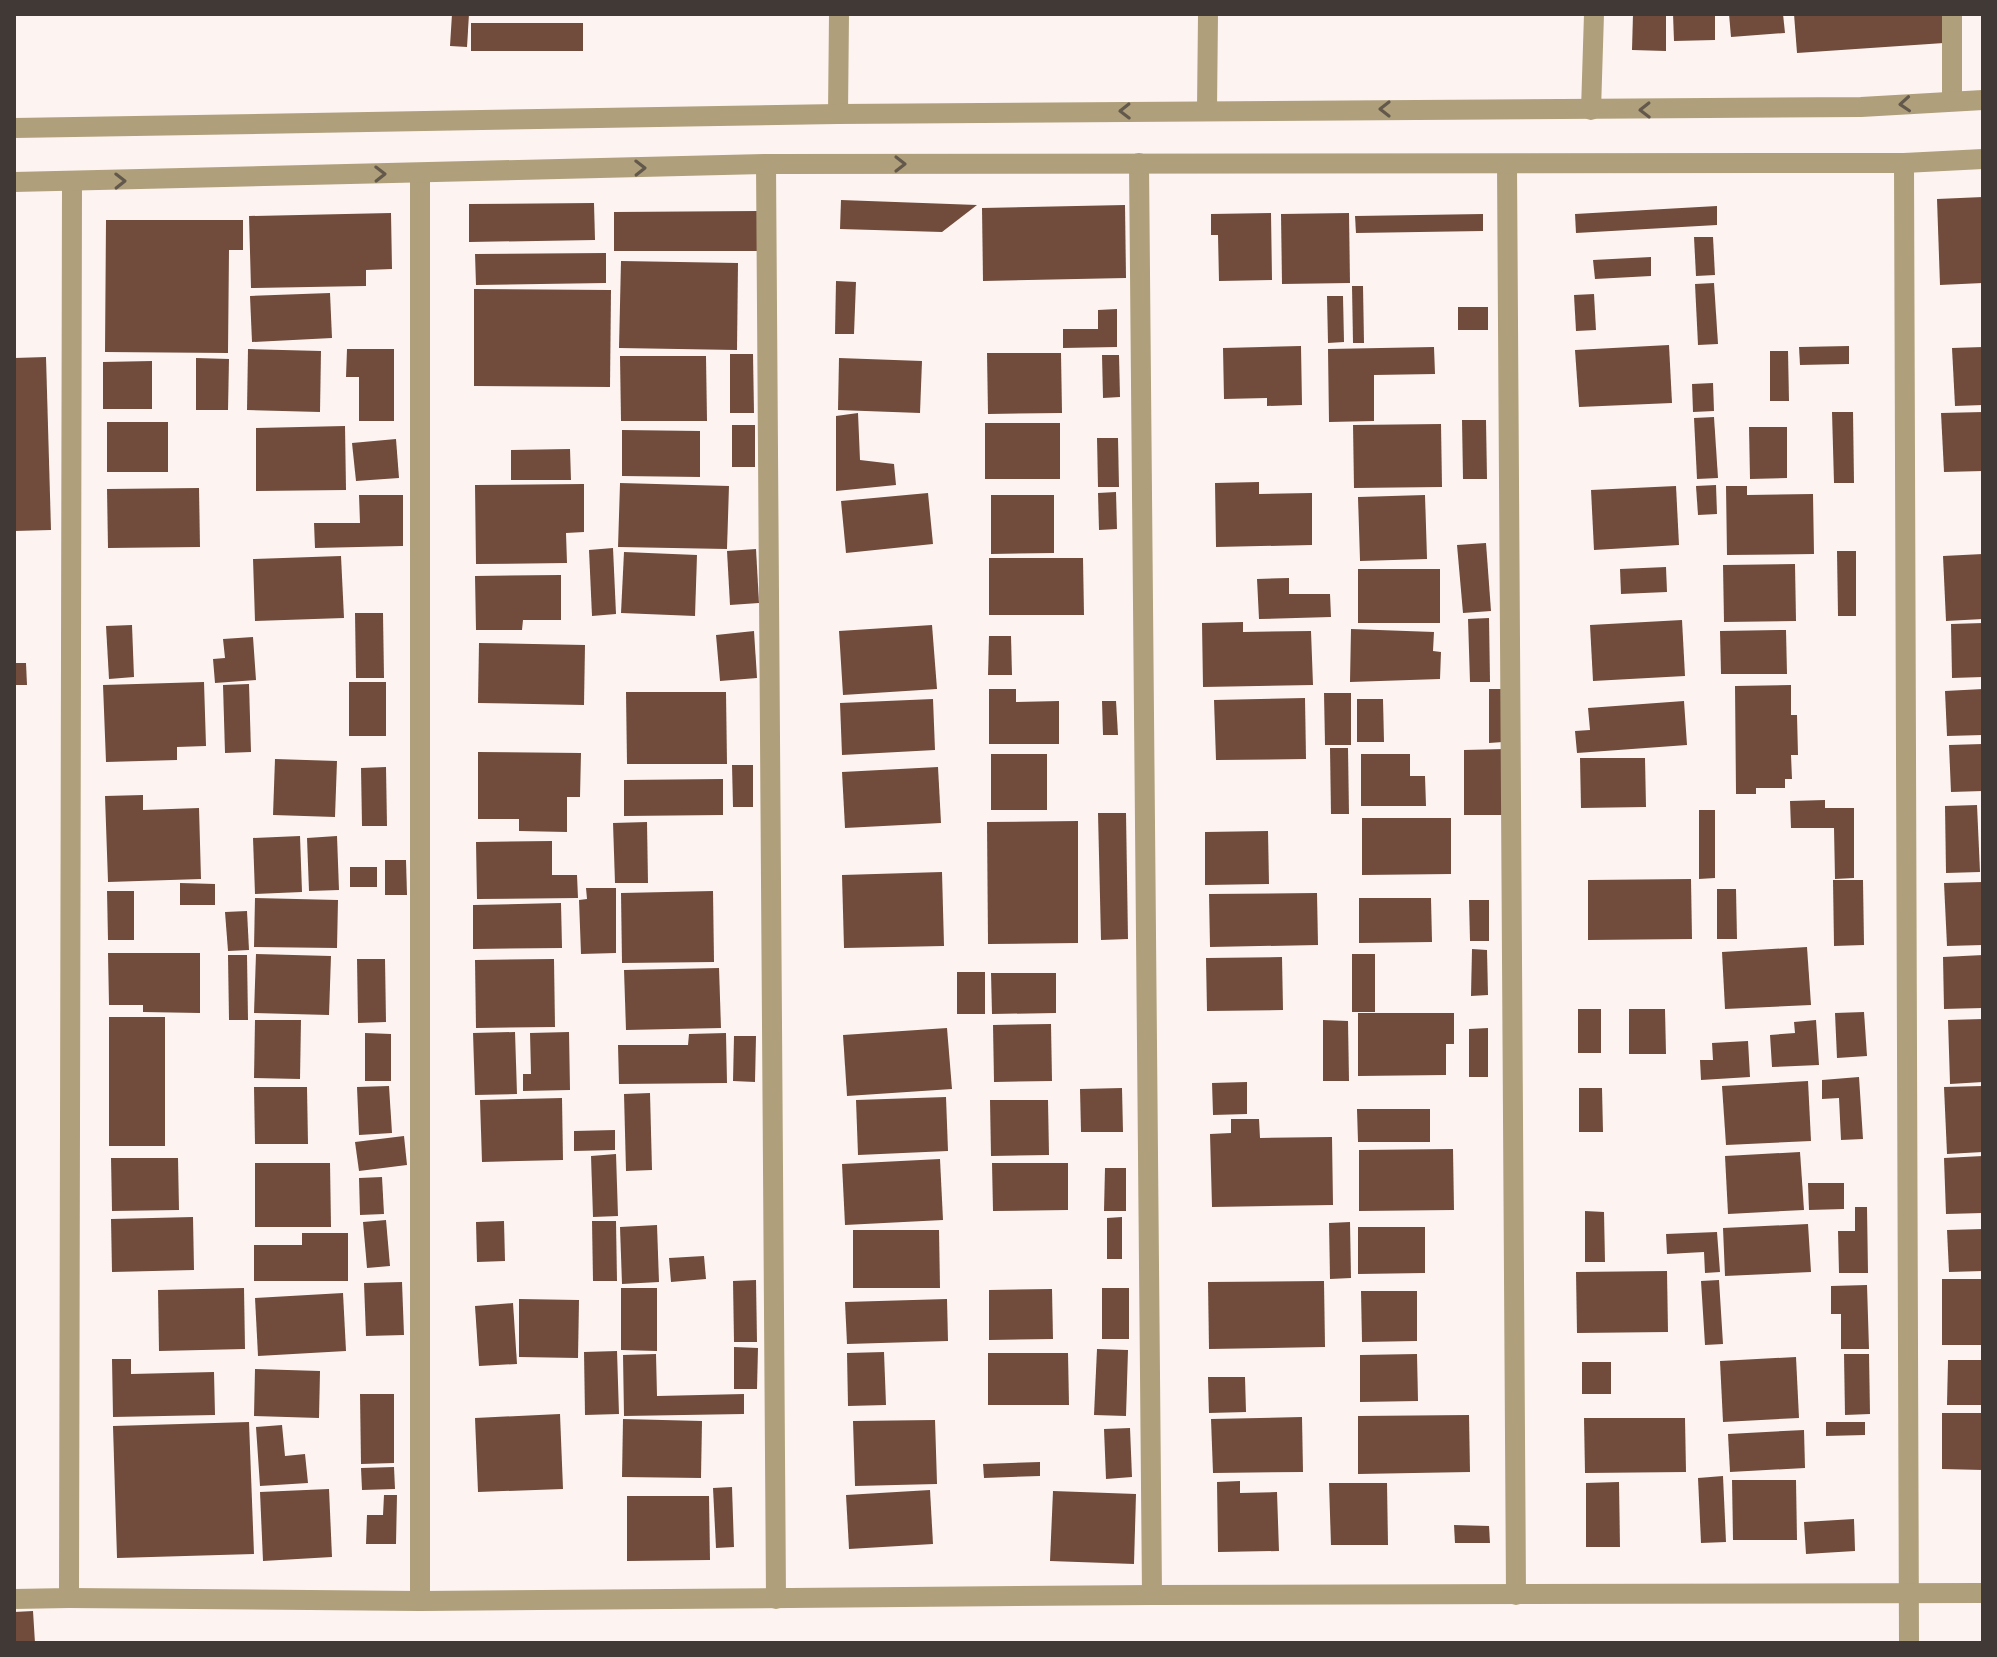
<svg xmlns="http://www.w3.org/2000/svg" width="1997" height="1657" font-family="Ubuntu,sans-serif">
<rect width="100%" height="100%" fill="#fdf4f1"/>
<g fill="#714c3c">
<polygon points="452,14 469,14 467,47 450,46"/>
<polygon points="1633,14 1666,14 1666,51 1632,50"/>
<polygon points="1673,14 1715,14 1715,40 1674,41"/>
<polygon points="1729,14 1783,14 1785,33 1731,37"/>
<polygon points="1794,14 1942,14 1944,43 1797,53"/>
<rect x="471" y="23" width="112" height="28"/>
<polygon points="1983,197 1983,283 1940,285 1937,199"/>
<polygon points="841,200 977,205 942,232 840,229"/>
<polygon points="594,203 595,240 469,242 469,204"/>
<polygon points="1125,205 1126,278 983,281 982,208"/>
<polygon points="1717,206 1717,225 1576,233 1575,214"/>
<polygon points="757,211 758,251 614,251 614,212"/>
<polygon points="391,213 392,269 366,270 366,286 251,288 249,216"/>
<polygon points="1271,213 1272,280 1219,281 1218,235 1211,235 1211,214"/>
<polygon points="1349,213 1350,283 1282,284 1281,214"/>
<polygon points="1483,214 1483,231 1356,233 1355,216"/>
<polygon points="106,220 243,220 243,250 229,250 228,353 105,352"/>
<polygon points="1694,237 1713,237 1715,275 1696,276"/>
<polygon points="606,253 606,283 476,285 475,254"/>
<polygon points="1651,257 1651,276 1595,279 1593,260"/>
<polygon points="621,261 738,263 737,350 619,348"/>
<polygon points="836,281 856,282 854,334 835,334"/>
<polygon points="1714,283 1718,344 1698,345 1695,284"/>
<polygon points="1352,286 1363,286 1364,343 1353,343"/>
<polygon points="474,289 611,290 610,387 474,386"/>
<polygon points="330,293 332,338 252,342 250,296"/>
<polygon points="1594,294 1596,330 1576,331 1574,295"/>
<polygon points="1327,296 1343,296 1344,342 1328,343"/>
<rect x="1458" y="307" width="30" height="23"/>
<polygon points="1117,309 1117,347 1063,348 1063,329 1098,329 1098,310"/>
<polygon points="1669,345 1672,403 1579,407 1575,350"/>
<polygon points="1301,346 1302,405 1267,406 1267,398 1224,399 1223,348"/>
<polygon points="1849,346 1849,364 1800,365 1799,347"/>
<polygon points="1434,347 1435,374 1374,375 1374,421 1329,422 1328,349"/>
<polygon points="1983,347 1983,405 1955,406 1952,348"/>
<polygon points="248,349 321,351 320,412 247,410"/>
<polygon points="347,349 394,349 394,421 359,421 359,377 346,377"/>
<polygon points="1770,351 1788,351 1789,401 1770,401"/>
<polygon points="987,353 1061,353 1062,413 988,414"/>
<polygon points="730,354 753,354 754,413 730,413"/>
<polygon points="1102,355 1119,355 1120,397 1103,398"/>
<polygon points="620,356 706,356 707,421 621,421"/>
<polygon points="46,357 51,530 14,531 14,358"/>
<polygon points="196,358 229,359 228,410 196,410"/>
<polygon points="839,358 922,361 920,413 838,410"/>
<polygon points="152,361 152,409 103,409 103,362"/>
<polygon points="1713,383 1714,411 1693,412 1692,384"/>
<polygon points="1832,412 1853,412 1854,483 1834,483"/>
<polygon points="1983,412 1983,471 1944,472 1941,413"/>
<polygon points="858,413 860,460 894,464 896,485 836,491 836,416"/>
<polygon points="1714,417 1718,478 1697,479 1694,418"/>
<polygon points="1462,420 1486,420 1487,479 1463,479"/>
<rect x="107" y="422" width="61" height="50"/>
<rect x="985" y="423" width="75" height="56"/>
<polygon points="1441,424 1442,487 1354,488 1353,425"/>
<rect x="732" y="425" width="23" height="42"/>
<polygon points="345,426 346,490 256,491 256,428"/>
<polygon points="1749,427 1787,427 1787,478 1750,479"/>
<polygon points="622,430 700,431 700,477 622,476"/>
<polygon points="1097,438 1118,438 1119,487 1098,487"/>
<polygon points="396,439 399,478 356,481 352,443"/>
<polygon points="570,449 571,480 511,480 511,450"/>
<polygon points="1259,482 1259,494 1312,493 1312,545 1216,547 1215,483"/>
<polygon points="620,483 729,486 727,549 618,547"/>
<polygon points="584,484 584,532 566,533 567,563 476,564 475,485"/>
<polygon points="1716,485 1717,514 1698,515 1696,486"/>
<polygon points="1676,486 1679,545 1594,550 1591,490"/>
<polygon points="1726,486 1747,486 1747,495 1813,494 1814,554 1727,555"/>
<polygon points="199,488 200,547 108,548 107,489"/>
<polygon points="1116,492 1117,529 1099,530 1098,493"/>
<polygon points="928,493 933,544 846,553 841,501"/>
<polygon points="359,495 403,495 403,546 315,548 314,523 360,523"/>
<polygon points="991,495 1054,495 1054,553 991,554"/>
<polygon points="1425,495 1427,559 1360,561 1358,497"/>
<polygon points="1486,543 1491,611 1463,613 1457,545"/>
<polygon points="613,548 616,614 592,616 589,550"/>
<polygon points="756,549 759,603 730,605 727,551"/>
<polygon points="1837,551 1856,551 1856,616 1838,616"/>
<polygon points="624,552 697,555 695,616 621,613"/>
<polygon points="1983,554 1983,619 1946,621 1943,556"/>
<polygon points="341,556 344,618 255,621 253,559"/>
<polygon points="989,558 1083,558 1084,615 989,615"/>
<polygon points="1795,564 1796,621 1724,622 1723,565"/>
<polygon points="1666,567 1667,592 1621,594 1620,569"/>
<rect x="1358" y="569" width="82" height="54"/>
<polygon points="561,575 561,620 523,620 522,630 476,630 475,576"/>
<polygon points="1289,578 1289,594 1330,594 1331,617 1259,619 1257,579"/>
<polygon points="355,613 383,613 384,678 356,678"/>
<polygon points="1489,618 1490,682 1470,682 1468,619"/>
<polygon points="1682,620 1685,676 1593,681 1590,625"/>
<polygon points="1243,622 1243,632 1311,631 1313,685 1203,687 1202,623"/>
<polygon points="1983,623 1983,677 1952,678 1951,624"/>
<polygon points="132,625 134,677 109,679 106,626"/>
<polygon points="932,625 937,689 843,695 839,631"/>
<polygon points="1351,629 1434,632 1433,651 1441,652 1440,679 1350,682"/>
<polygon points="1786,630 1787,674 1721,674 1720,631"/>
<polygon points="754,631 757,678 720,681 716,635"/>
<polygon points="989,636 1011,636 1012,675 988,675"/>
<polygon points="253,637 256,680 215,683 213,659 225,658 223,639"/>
<polygon points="479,643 585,645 584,705 478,703"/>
<polygon points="14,663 26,663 27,685 14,685"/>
<polygon points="204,682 206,746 177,747 177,760 106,762 103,685"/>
<rect x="349" y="682" width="37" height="54"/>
<polygon points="249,684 251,752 225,753 223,685"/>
<polygon points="1791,685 1791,715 1797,715 1798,755 1791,755 1792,779 1785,779 1785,788 1756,788 1756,794 1736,794 1735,686"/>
<polygon points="989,689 1016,689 1016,702 1059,701 1059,744 989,744"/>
<polygon points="1489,689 1503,689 1503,742 1489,743"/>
<polygon points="1983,689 1983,735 1947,736 1945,691"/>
<polygon points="626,692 726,692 727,764 627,764"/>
<polygon points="1324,693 1351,693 1351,745 1325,745"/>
<polygon points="1305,698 1306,759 1216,760 1214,700"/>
<polygon points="933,699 935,750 842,755 840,703"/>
<polygon points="1357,699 1383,699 1384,742 1357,742"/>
<polygon points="1102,701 1116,701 1118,735 1103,735"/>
<polygon points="1684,701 1687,745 1577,753 1575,731 1590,730 1588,708"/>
<polygon points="1983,744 1983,791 1951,792 1949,745"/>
<polygon points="1330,748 1348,748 1349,814 1331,814"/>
<polygon points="1505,749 1505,815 1464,815 1464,750"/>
<polygon points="478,752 581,753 580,797 567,797 567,832 519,831 519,819 478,819"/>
<rect x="991" y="754" width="56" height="56"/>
<polygon points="1361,754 1410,754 1410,776 1425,776 1426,806 1361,806"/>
<polygon points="1580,758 1645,758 1646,807 1581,808"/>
<polygon points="275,759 337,761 335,817 273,815"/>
<polygon points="732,765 753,765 753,807 733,807"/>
<polygon points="386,767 387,826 362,826 361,768"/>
<polygon points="938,767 941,823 845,828 842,772"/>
<polygon points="723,779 723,815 624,816 624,780"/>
<polygon points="143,795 143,810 199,808 201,879 108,882 105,796"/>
<polygon points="1825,800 1825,808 1854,808 1854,878 1835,879 1834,828 1791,828 1790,801"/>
<polygon points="1977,805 1980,872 1946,873 1945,806"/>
<polygon points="1699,810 1715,810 1715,878 1699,879"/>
<polygon points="1098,813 1126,813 1128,939 1101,940"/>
<polygon points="1362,818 1451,818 1451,874 1362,875"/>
<polygon points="1078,821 1078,943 988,944 987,822"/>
<polygon points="647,822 648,883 615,883 613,823"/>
<polygon points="1268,831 1269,884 1205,885 1205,832"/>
<polygon points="300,836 302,892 255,894 253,838"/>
<polygon points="337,836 339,890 309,891 307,838"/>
<polygon points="552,841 552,875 577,875 578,898 477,899 476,842"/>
<polygon points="385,860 406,860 407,895 385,895"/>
<rect x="350" y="867" width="27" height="20"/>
<polygon points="942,872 944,946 844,948 842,875"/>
<polygon points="1691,879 1692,939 1588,940 1588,880"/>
<polygon points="1833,880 1863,880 1864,945 1834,946"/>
<polygon points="1983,882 1983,945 1947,946 1944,883"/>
<polygon points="180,883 215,884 215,905 180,905"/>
<polygon points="586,888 616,888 616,953 581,954 579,900 587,899"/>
<polygon points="1717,889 1736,889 1737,939 1717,939"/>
<polygon points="107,891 134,891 134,940 108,940"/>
<polygon points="713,891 714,962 622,963 621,893"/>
<polygon points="1317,893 1318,945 1210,947 1209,894"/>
<polygon points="255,898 338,900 337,948 254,947"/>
<polygon points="1359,898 1431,898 1432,942 1359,943"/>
<polygon points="1469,900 1489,900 1489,941 1470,941"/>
<polygon points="561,903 562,948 473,949 473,905"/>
<polygon points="247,911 249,950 228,951 225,912"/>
<polygon points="1807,947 1811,1005 1725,1009 1722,952"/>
<polygon points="1472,949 1487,950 1488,995 1471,996"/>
<polygon points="108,953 200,953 200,1013 143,1012 143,1005 109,1005"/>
<polygon points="256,954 331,956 329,1015 254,1013"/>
<rect x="1352" y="954" width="23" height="58"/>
<polygon points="228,955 247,955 248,1020 229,1020"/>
<polygon points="1983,955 1983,1008 1944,1009 1943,957"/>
<polygon points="1282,957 1283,1010 1207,1011 1206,958"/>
<polygon points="357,959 385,959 386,1022 358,1023"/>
<polygon points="554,959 555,1027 476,1028 475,960"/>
<polygon points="719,968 721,1028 626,1030 624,970"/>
<rect x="957" y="972" width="28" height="42"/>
<polygon points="991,973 1056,973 1056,1013 992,1014"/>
<rect x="1578" y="1009" width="23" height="44"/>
<polygon points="1629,1009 1665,1009 1666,1054 1629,1054"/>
<polygon points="1864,1012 1867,1056 1837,1058 1835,1013"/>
<polygon points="1358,1013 1454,1013 1454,1044 1446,1044 1446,1075 1358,1076"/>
<rect x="109" y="1017" width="56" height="129"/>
<polygon points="1983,1019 1983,1082 1950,1084 1948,1020"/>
<polygon points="255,1020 301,1020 300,1079 254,1078"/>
<polygon points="1323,1020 1348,1021 1349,1081 1323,1081"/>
<polygon points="1816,1020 1819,1065 1772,1067 1770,1035 1795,1033 1794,1022"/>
<polygon points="1051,1024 1052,1081 994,1082 993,1025"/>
<polygon points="947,1028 952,1089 847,1096 843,1035"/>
<polygon points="1488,1028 1488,1077 1469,1077 1469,1029"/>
<polygon points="515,1032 517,1094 475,1095 473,1033"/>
<polygon points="569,1032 570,1090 523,1091 523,1074 531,1074 530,1033"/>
<polygon points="365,1033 391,1034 391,1081 365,1081"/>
<polygon points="726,1033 727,1083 619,1084 618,1045 688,1045 689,1034"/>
<polygon points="734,1036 756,1036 755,1082 733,1081"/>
<polygon points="1748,1041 1750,1077 1701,1080 1700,1060 1713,1060 1712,1043"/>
<polygon points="1859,1077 1863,1139 1841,1140 1839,1098 1822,1099 1822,1080"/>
<polygon points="1808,1081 1811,1141 1726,1145 1722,1086"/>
<polygon points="1247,1082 1247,1114 1213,1115 1212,1083"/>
<polygon points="389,1086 392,1133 359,1135 357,1087"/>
<polygon points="1983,1086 1983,1152 1947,1154 1944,1087"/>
<polygon points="254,1087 307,1087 308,1144 255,1144"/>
<polygon points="1122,1088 1123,1132 1081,1132 1080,1089"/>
<polygon points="1579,1088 1602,1088 1603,1132 1579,1132"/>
<polygon points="650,1093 652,1170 626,1171 624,1094"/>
<polygon points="946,1097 948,1151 858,1155 856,1100"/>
<polygon points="562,1098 563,1160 482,1162 480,1100"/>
<polygon points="990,1100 1048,1100 1049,1155 991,1156"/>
<polygon points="1357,1109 1430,1109 1430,1142 1358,1142"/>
<polygon points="1231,1119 1259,1119 1260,1138 1332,1137 1333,1205 1212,1207 1210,1134 1231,1133"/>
<polygon points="615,1130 615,1150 574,1151 574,1131"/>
<polygon points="404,1136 407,1165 359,1171 355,1142"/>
<polygon points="1453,1149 1454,1210 1359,1211 1359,1150"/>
<polygon points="1800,1152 1804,1210 1728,1214 1725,1156"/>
<polygon points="616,1154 618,1216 593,1217 591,1156"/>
<polygon points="1983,1156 1983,1213 1946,1214 1944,1158"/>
<polygon points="111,1158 178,1158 179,1210 112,1211"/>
<polygon points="940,1159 943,1220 845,1225 842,1164"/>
<polygon points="255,1163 330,1163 331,1227 255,1227"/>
<polygon points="992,1163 1068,1163 1068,1210 993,1211"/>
<polygon points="1105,1168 1126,1168 1126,1211 1104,1211"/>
<polygon points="382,1177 384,1214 360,1215 359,1178"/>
<polygon points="1808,1183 1844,1183 1844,1209 1809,1210"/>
<polygon points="1855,1207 1867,1207 1868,1273 1839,1273 1838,1231 1855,1231"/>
<polygon points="1585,1211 1604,1212 1605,1262 1585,1262"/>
<polygon points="193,1217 194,1270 112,1272 111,1219"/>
<polygon points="1122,1217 1122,1259 1107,1259 1107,1218"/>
<polygon points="386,1220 390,1266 367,1268 363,1222"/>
<polygon points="504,1221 505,1261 477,1262 476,1222"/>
<polygon points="592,1221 616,1221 617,1281 593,1281"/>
<polygon points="1350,1222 1351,1278 1330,1279 1329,1223"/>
<polygon points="1808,1224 1811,1272 1725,1276 1723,1228"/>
<polygon points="657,1225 659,1282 622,1284 620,1227"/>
<polygon points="1358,1227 1425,1227 1425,1273 1358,1274"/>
<polygon points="1983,1229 1983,1271 1949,1272 1947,1230"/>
<polygon points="853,1230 939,1230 940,1288 853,1288"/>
<polygon points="1717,1232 1720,1272 1705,1273 1704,1252 1667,1254 1666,1234"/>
<polygon points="302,1233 348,1233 348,1281 254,1281 254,1245 302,1245"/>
<polygon points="704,1256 706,1279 671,1282 669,1258"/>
<polygon points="1667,1271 1668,1332 1577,1333 1576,1272"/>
<rect x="1942" y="1279" width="41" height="66"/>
<polygon points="756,1280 757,1342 734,1342 733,1281"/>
<polygon points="1719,1280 1723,1344 1705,1345 1701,1281"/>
<polygon points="1324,1281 1325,1347 1209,1349 1208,1282"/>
<polygon points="402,1282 404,1335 366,1336 364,1283"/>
<polygon points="1867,1285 1869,1349 1841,1349 1841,1314 1831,1314 1831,1286"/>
<polygon points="244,1288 245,1349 159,1351 158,1290"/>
<polygon points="621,1288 657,1288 657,1351 621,1350"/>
<rect x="1102" y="1288" width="27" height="51"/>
<polygon points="1052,1289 1053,1339 989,1340 989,1290"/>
<polygon points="1361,1291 1417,1291 1417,1341 1362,1342"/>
<polygon points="343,1293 346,1351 258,1356 255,1298"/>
<polygon points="519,1299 579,1300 578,1358 519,1357"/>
<polygon points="947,1299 948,1341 847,1344 845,1302"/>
<polygon points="513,1303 517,1364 479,1366 475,1306"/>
<polygon points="734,1347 758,1348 757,1389 734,1389"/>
<polygon points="1097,1349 1128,1350 1126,1416 1094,1415"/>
<polygon points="617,1351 619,1414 585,1415 584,1352"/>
<polygon points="884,1352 886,1405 848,1406 847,1353"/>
<polygon points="988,1353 1068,1353 1069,1405 988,1405"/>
<polygon points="656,1354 657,1396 744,1394 744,1414 624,1416 623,1355"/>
<polygon points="1417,1354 1418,1401 1360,1402 1360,1355"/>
<polygon points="1844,1354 1869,1354 1870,1414 1845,1415"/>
<polygon points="1796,1357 1799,1418 1723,1422 1720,1361"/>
<polygon points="112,1359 131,1359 131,1374 214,1372 215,1415 113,1417"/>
<polygon points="1948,1360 1983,1360 1983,1405 1947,1405"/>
<rect x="1582" y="1362" width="29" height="32"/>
<polygon points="255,1369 320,1371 319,1418 254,1416"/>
<polygon points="1208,1377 1245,1377 1246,1412 1209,1413"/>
<polygon points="360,1394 394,1394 394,1463 361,1464"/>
<polygon points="1942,1413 1983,1413 1983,1470 1942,1469"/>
<polygon points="560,1414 563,1489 478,1492 475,1418"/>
<polygon points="1469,1415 1470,1472 1358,1474 1358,1416"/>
<polygon points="1302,1417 1303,1472 1213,1473 1211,1419"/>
<polygon points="1584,1418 1685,1418 1686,1472 1585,1473"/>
<polygon points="623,1419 702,1421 701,1478 622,1477"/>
<polygon points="935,1420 937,1484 855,1486 853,1421"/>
<polygon points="249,1422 254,1554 117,1558 113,1426"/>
<polygon points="1826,1422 1865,1422 1865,1435 1826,1436"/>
<polygon points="282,1425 285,1456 305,1454 308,1483 260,1486 256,1427"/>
<polygon points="1130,1428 1132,1477 1106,1479 1104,1429"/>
<polygon points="1804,1430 1805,1468 1730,1472 1728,1434"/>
<polygon points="1040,1462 1040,1476 984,1478 983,1464"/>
<polygon points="394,1467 395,1489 362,1490 361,1468"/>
<polygon points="1723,1476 1726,1542 1701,1543 1698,1478"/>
<polygon points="1732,1480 1796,1480 1797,1540 1733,1540"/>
<polygon points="1240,1481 1240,1493 1277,1492 1279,1551 1218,1552 1217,1482"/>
<polygon points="1619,1482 1620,1547 1586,1547 1586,1483"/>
<polygon points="1329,1483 1387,1483 1388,1545 1331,1545"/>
<polygon points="732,1487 734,1547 716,1548 713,1488"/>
<polygon points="329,1489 332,1557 263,1561 260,1492"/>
<polygon points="930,1490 933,1544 849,1549 846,1495"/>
<polygon points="1053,1491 1136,1494 1134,1564 1050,1561"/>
<polygon points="384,1495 397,1495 396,1544 366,1544 367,1515 383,1515"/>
<polygon points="627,1496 709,1496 710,1560 627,1561"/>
<polygon points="1854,1519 1855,1551 1806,1554 1804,1522"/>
<polygon points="1454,1525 1489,1526 1490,1543 1455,1543"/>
<polygon points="33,1611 35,1643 14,1643 14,1612"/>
</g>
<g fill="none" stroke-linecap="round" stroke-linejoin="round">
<g stroke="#af9f7b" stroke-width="20">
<polyline points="1952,14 1952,101"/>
<polyline points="1207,110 1208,14"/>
<polyline points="1591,110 1594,14"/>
<polyline points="838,114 839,14"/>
<polyline points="1139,163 1152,1595"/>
<polyline points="1904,163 1909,1643"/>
<polyline points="766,164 776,1599"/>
<polyline points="1507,164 1516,1595"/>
<polyline points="420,173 420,1601"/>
<polyline points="69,1598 420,1601 1152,1595 1983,1593"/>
<polyline points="14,1599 69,1598 72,182"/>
</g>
<g stroke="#af9f7b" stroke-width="20">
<polyline points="14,128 838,114 1861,107 1983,100"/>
<polyline points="14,182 766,164 1904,163 1983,159"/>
</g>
</g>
<defs><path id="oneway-chevron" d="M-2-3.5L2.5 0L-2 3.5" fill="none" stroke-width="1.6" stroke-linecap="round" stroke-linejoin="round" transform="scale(2)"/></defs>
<g stroke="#62584b">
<use href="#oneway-chevron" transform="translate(1905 104) rotate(176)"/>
<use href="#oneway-chevron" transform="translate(1385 109) rotate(180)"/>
<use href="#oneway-chevron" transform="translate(1645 110) rotate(179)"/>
<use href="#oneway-chevron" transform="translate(1125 111) rotate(179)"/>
<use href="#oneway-chevron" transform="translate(900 164)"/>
<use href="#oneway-chevron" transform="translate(640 168) rotate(-1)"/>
<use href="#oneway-chevron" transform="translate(380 174) rotate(-1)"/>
<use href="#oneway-chevron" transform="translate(120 181) rotate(-1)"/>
</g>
<rect width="1997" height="1657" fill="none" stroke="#413936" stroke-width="32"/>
</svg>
